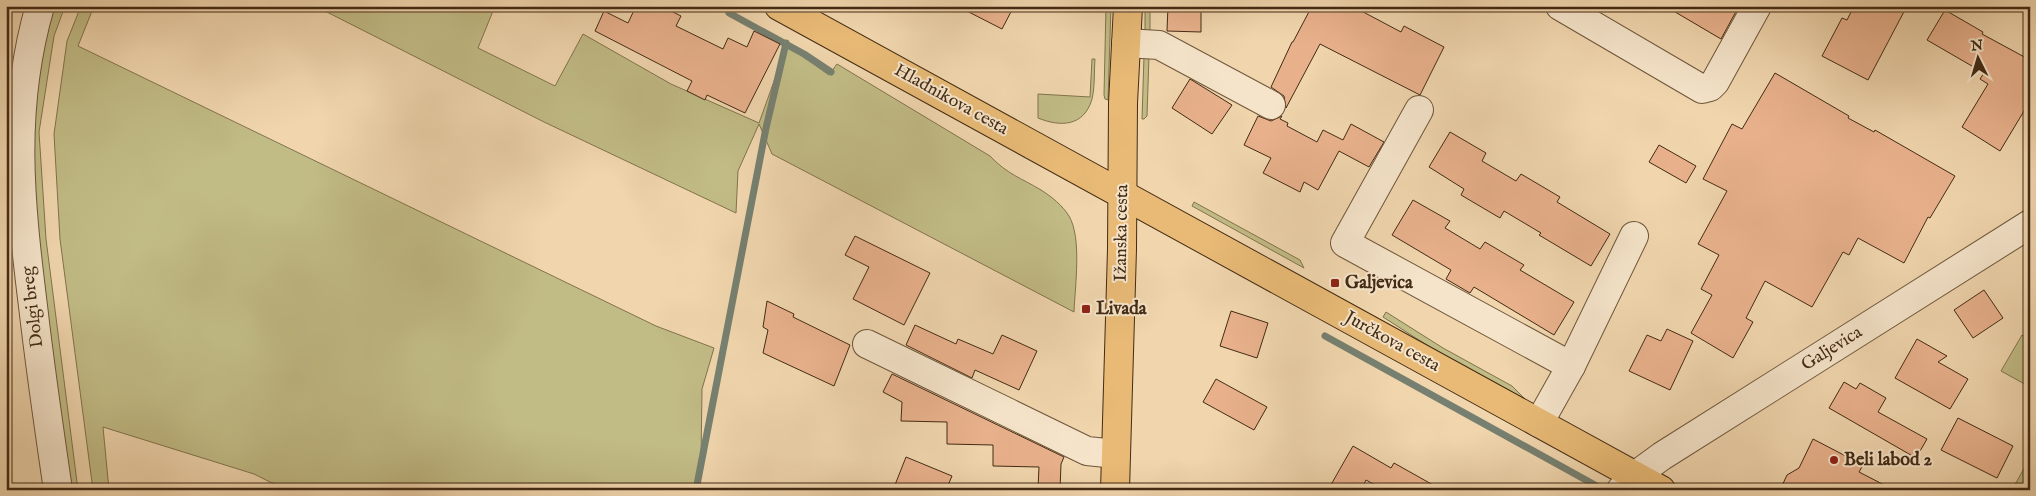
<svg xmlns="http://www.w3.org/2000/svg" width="2036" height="496" font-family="'IM FELL English',serif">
<rect width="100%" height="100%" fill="#f0d5ad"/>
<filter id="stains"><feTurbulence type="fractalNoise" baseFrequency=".004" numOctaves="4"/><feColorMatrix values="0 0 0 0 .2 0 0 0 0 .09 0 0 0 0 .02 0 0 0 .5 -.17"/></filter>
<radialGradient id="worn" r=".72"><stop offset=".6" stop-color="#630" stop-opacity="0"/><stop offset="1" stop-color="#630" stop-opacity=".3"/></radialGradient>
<g fill="#c1bb85" stroke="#82734c">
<polygon points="48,6 65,6 54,36 39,132 46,239 78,490 65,490 26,199 41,32"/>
<polygon points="81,6 94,6 78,46 656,326 714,348 702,389 701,462 694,490 286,490 254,474 103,427 109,490 93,490 60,239 54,134 67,41"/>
<path d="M315,6H495L478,48L555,86L583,34L671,84L759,123L787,45L829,75L837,64L990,156C1007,174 1021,178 1041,190C1052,197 1062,205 1069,216C1082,238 1075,286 1074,312L772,154L759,124L738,171L736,213L544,122Z"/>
<polygon points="1106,6 1111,6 1108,100 1105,99 1104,95"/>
<rect x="1145" y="6" width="5" height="26"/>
<polygon points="1144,56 1149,56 1147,116 1144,119 1142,119"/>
<path d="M1092,59H1095C1094,72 1095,86 1092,99C1084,127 1060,127 1038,118V94L1090,97Z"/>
<polygon points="1194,202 1300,260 1304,268 1192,206"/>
<polygon points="1386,312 1443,348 1512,386 1529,403 1436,351 1383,317"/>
<polygon points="2022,335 2030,340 2030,387 2001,371"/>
<polygon points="2030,458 2030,490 2017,490 2013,488"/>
</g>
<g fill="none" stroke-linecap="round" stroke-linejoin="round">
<g stroke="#778070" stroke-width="7">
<polyline points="729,13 804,54 831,72"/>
<polyline points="1325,336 1604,490"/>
<polyline points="696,490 766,128 786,43"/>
</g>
</g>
<g fill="#e8b18c" stroke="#432b14">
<polygon points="636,6 661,6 681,16 676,26 723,49 728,38 747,47 754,31 780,44 745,113 707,95 705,100 687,91 692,81 595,31 604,11 628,23"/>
<polygon points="957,6 1014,6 1002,29"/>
<polygon points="1168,6 1201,6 1201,32 1167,31"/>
<polygon points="1312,6 1352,6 1401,32 1404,26 1444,47 1420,95 1320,44 1286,108 1284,96 1271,87 1292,42 1293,42"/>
<polygon points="1665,6 1739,6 1721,39"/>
<polygon points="1854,6 1907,6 1868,80 1822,56 1842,18 1847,20"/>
<polygon points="1945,10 1983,32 1982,34 2030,60 2030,101 2000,151 1962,127 1988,84 1980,79 1984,73 1927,40"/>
<polygon points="1775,73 1849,116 1848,118 1874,132 1875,130 1955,176 1930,218 1928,217 1904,263 1858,238 1849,255 1843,252 1812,307 1765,281 1746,318 1753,322 1733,358 1691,333 1712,295 1701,289 1719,255 1698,244 1727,191 1703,179 1732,124 1742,129"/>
<polygon points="1190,79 1232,105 1212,134 1172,108"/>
<polygon points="1258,116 1271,121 1282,116 1280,119 1288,123 1287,126 1317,142 1323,130 1343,140 1351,124 1384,142 1369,167 1339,151 1318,190 1304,182 1300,192 1263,173 1271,158 1244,145"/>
<polygon points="1450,132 1486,153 1482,161 1516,181 1521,174 1560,197 1557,202 1610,234 1591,266 1539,235 1541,233 1504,211 1500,218 1461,195 1464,189 1429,167"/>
<polygon points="1659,145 1696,166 1686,183 1649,162"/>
<polygon points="1413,200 1450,221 1445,228 1480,249 1485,242 1524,265 1520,270 1574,302 1554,335 1474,287 1470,293 1446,279 1451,270 1392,235"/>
<polygon points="855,236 930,273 904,325 853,299 869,267 845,255"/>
<polygon points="1984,290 2003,318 1973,338 1954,310"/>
<polygon points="767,301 794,314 793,317 850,345 834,386 763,353 768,330 763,327"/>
<polygon points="1231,311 1268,323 1257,358 1220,346"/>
<polygon points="915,325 956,344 958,339 993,354 1002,335 1037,351 1019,390 975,370 972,378 906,345"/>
<polygon points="1667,329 1693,341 1670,390 1629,371 1647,335 1661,341"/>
<polygon points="1917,339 1947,356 1938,362 1968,379 1950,409 1895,378"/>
<polygon points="892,374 1064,457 1061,464 1060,489 1038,488 1039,467 993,466 993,445 947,444 947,422 901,421 902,402 883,392"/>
<polygon points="1216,379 1267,407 1254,430 1203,402"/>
<polygon points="1844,382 1856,389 1860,383 1886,398 1878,412 1927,439 1916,458 1829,408"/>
<polygon points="1958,418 2013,446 1997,478 1941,450"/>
<polygon points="1813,439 1863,465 1859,472 1894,490 1780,490 1787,475 1799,468"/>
<polygon points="1353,446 1391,468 1394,463 1442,490 1384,490 1366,480 1361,490 1328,490"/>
<polygon points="906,457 952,476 946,490 893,490"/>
</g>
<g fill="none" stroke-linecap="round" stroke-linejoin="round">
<defs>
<g id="minor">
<path d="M40,6C10,110 20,201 33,306C40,367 49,429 58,490"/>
<polyline points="1560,6 1702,89 1710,87 1715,82 1757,6"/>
<polyline points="1126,43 1159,45 1271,105"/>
<polyline points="1419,110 1345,243 1571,366"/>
<polyline points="867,344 1087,451 1116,454"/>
<polyline points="1539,423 1571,366 1634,236"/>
<polyline points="1621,490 1636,475 1662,456 2030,224"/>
</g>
<g id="major">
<polyline points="779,6 1661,490"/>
<polyline points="1115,490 1122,249 1123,103 1128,6"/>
</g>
</defs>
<use href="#minor" stroke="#6e563a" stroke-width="30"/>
<use href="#major" stroke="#432b14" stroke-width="30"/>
<use href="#minor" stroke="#f5e4ca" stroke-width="28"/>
<use href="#major" stroke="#e8ba76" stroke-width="28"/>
</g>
<g fill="#8f2418" stroke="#f5e4ca" stroke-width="2">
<rect x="1330" y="278" width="10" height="10" rx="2.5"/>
<rect x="1081" y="304" width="10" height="10" rx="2.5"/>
<circle cx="1834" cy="460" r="5"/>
</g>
<g text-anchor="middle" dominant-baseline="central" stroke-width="4" stroke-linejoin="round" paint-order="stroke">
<g font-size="18" fill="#432b14" stroke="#f5e4ca">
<text transform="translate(951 100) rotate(29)">Hladnikova cesta</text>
<text transform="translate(1122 233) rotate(-89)">Ižanska cesta</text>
<text transform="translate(33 307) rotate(-97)">Dolgi breg</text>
<text transform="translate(1392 342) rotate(29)">Jurčkova cesta</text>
<text transform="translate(1832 349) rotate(-32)">Galjevica</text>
</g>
<g font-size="18" font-weight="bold" fill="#432b14" stroke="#f5e4ca" text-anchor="start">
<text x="1345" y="283">Galjevica</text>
<text x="1096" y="309">Livada</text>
<text x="1844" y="460">Beli labod 2</text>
</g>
</g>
<rect width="2036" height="496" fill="none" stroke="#f0d5ad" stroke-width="25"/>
<rect x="8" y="8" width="2021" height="481" fill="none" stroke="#432b14" stroke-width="2.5"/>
<rect x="12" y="12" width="2011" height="471" fill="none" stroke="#432b14"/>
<g transform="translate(1978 58) rotate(355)" stroke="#f5e4ca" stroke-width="4" paint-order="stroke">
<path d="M0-4L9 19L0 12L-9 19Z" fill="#432b14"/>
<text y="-8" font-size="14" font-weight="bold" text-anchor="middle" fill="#432b14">N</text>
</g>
<rect width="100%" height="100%" filter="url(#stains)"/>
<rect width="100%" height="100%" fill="url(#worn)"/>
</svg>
